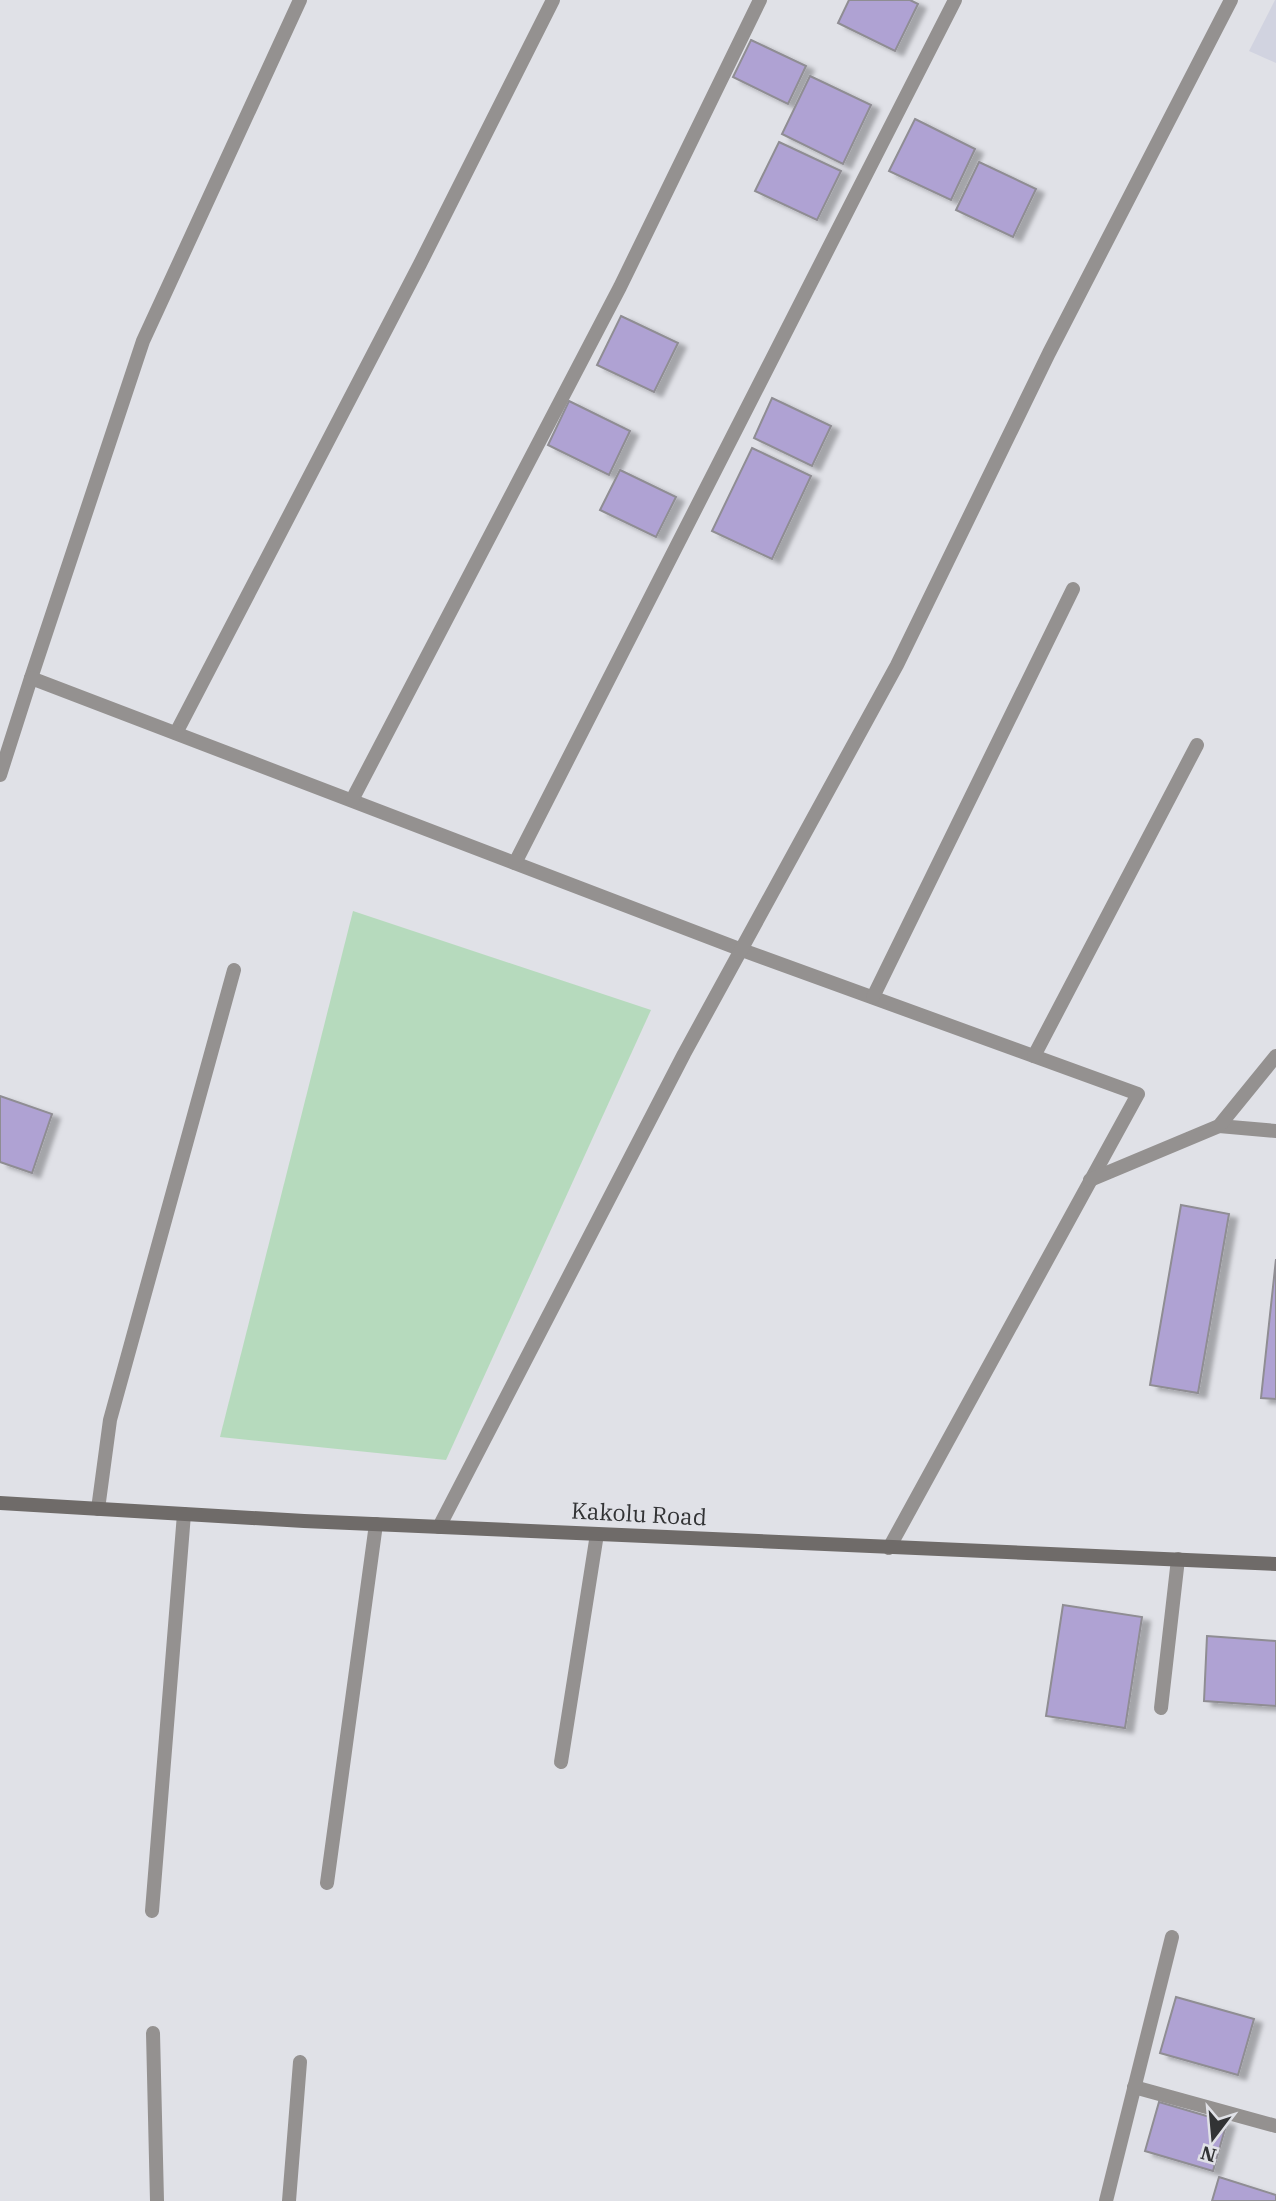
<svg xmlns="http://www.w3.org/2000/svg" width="1276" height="2201" font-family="'IBM Plex Serif',serif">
<defs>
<filter id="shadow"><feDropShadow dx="8" dy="4.5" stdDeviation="2" flood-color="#0004"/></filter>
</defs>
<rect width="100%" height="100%" fill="#e0e1e7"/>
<polygon fill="#d1d3e0" points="1275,0 1276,0 1276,63 1249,51"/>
<polygon fill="#b6dabd" points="353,911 651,1010 446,1460 220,1437"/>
<g fill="#afa2d3" stroke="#8f8d93" stroke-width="2" filter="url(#shadow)">
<polygon points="849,0 910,0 918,4 895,51 838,23"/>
<polygon points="751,40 806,66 788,104 733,77"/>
<polygon points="810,76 871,105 843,164 782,134"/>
<polygon points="915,119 975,149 951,200 889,171"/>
<polygon points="779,142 841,171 817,220 755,191"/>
<polygon points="979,162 1036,189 1013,237 956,210"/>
<polygon points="621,316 678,343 654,392 597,365"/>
<polygon points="772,398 831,426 812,466 754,438"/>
<polygon points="569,401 630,431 609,475 548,445"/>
<polygon points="752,448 811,476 772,559 712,531"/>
<polygon points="620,470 676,497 656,537 600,510"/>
<polygon points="0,1096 52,1114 32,1173 0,1162"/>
<polygon points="1181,1205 1229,1214 1198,1393 1150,1385"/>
<polygon points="1276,1259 1276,1399 1261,1398"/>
<polygon points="1063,1605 1142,1617 1125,1728 1046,1716"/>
<polygon points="1207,1636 1276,1641 1276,1706 1204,1701"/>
<polygon points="1176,1997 1254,2019 1238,2075 1160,2053"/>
<polygon points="1159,2102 1227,2122 1213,2171 1145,2151"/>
<polygon points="1219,2177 1276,2195 1276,2201 1212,2201"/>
</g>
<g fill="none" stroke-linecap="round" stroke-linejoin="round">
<polyline stroke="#949190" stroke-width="14" points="1161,1708 1178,1559"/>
<g stroke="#949190" stroke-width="14">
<polyline points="31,678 143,341 300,0"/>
<polyline points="176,733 420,264 553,0"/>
<polyline points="0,775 31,678 742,950 1138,1094 889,1548"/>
<polyline points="352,800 620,287 760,0"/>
<polyline points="515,863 955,0"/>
<polyline points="873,997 1073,589"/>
<polyline points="1034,1056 1197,745"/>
<polyline points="1219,1126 1276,1131"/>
<polyline points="1090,1180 1219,1126 1276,1056"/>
<polyline points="98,1509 110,1420 234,970"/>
<polyline points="439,1527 684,1054 897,665 1049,353 1231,0"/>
<polyline points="561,1762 597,1534"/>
<polyline points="327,1883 376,1524"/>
<polyline points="152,1911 184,1514"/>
<polyline points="153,2033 157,2201"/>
<polyline points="1134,2087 1276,2126"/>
<polyline points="289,2201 300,2062"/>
<polyline points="1106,2201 1172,1937"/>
</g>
<polyline stroke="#6f6b69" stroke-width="14" points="0,1503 304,1521 1276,1564"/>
</g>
<g text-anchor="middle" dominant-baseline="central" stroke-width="5" stroke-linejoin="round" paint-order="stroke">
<g font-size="23" fill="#323335" stroke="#e0e1e7">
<text transform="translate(639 1513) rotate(3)">Kakolu Road</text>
</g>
</g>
<g transform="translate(1213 2138) rotate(196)" stroke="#e0e1e7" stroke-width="5" paint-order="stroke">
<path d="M0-5L12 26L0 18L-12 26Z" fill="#323335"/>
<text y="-10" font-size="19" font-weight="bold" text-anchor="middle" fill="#323335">N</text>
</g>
</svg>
